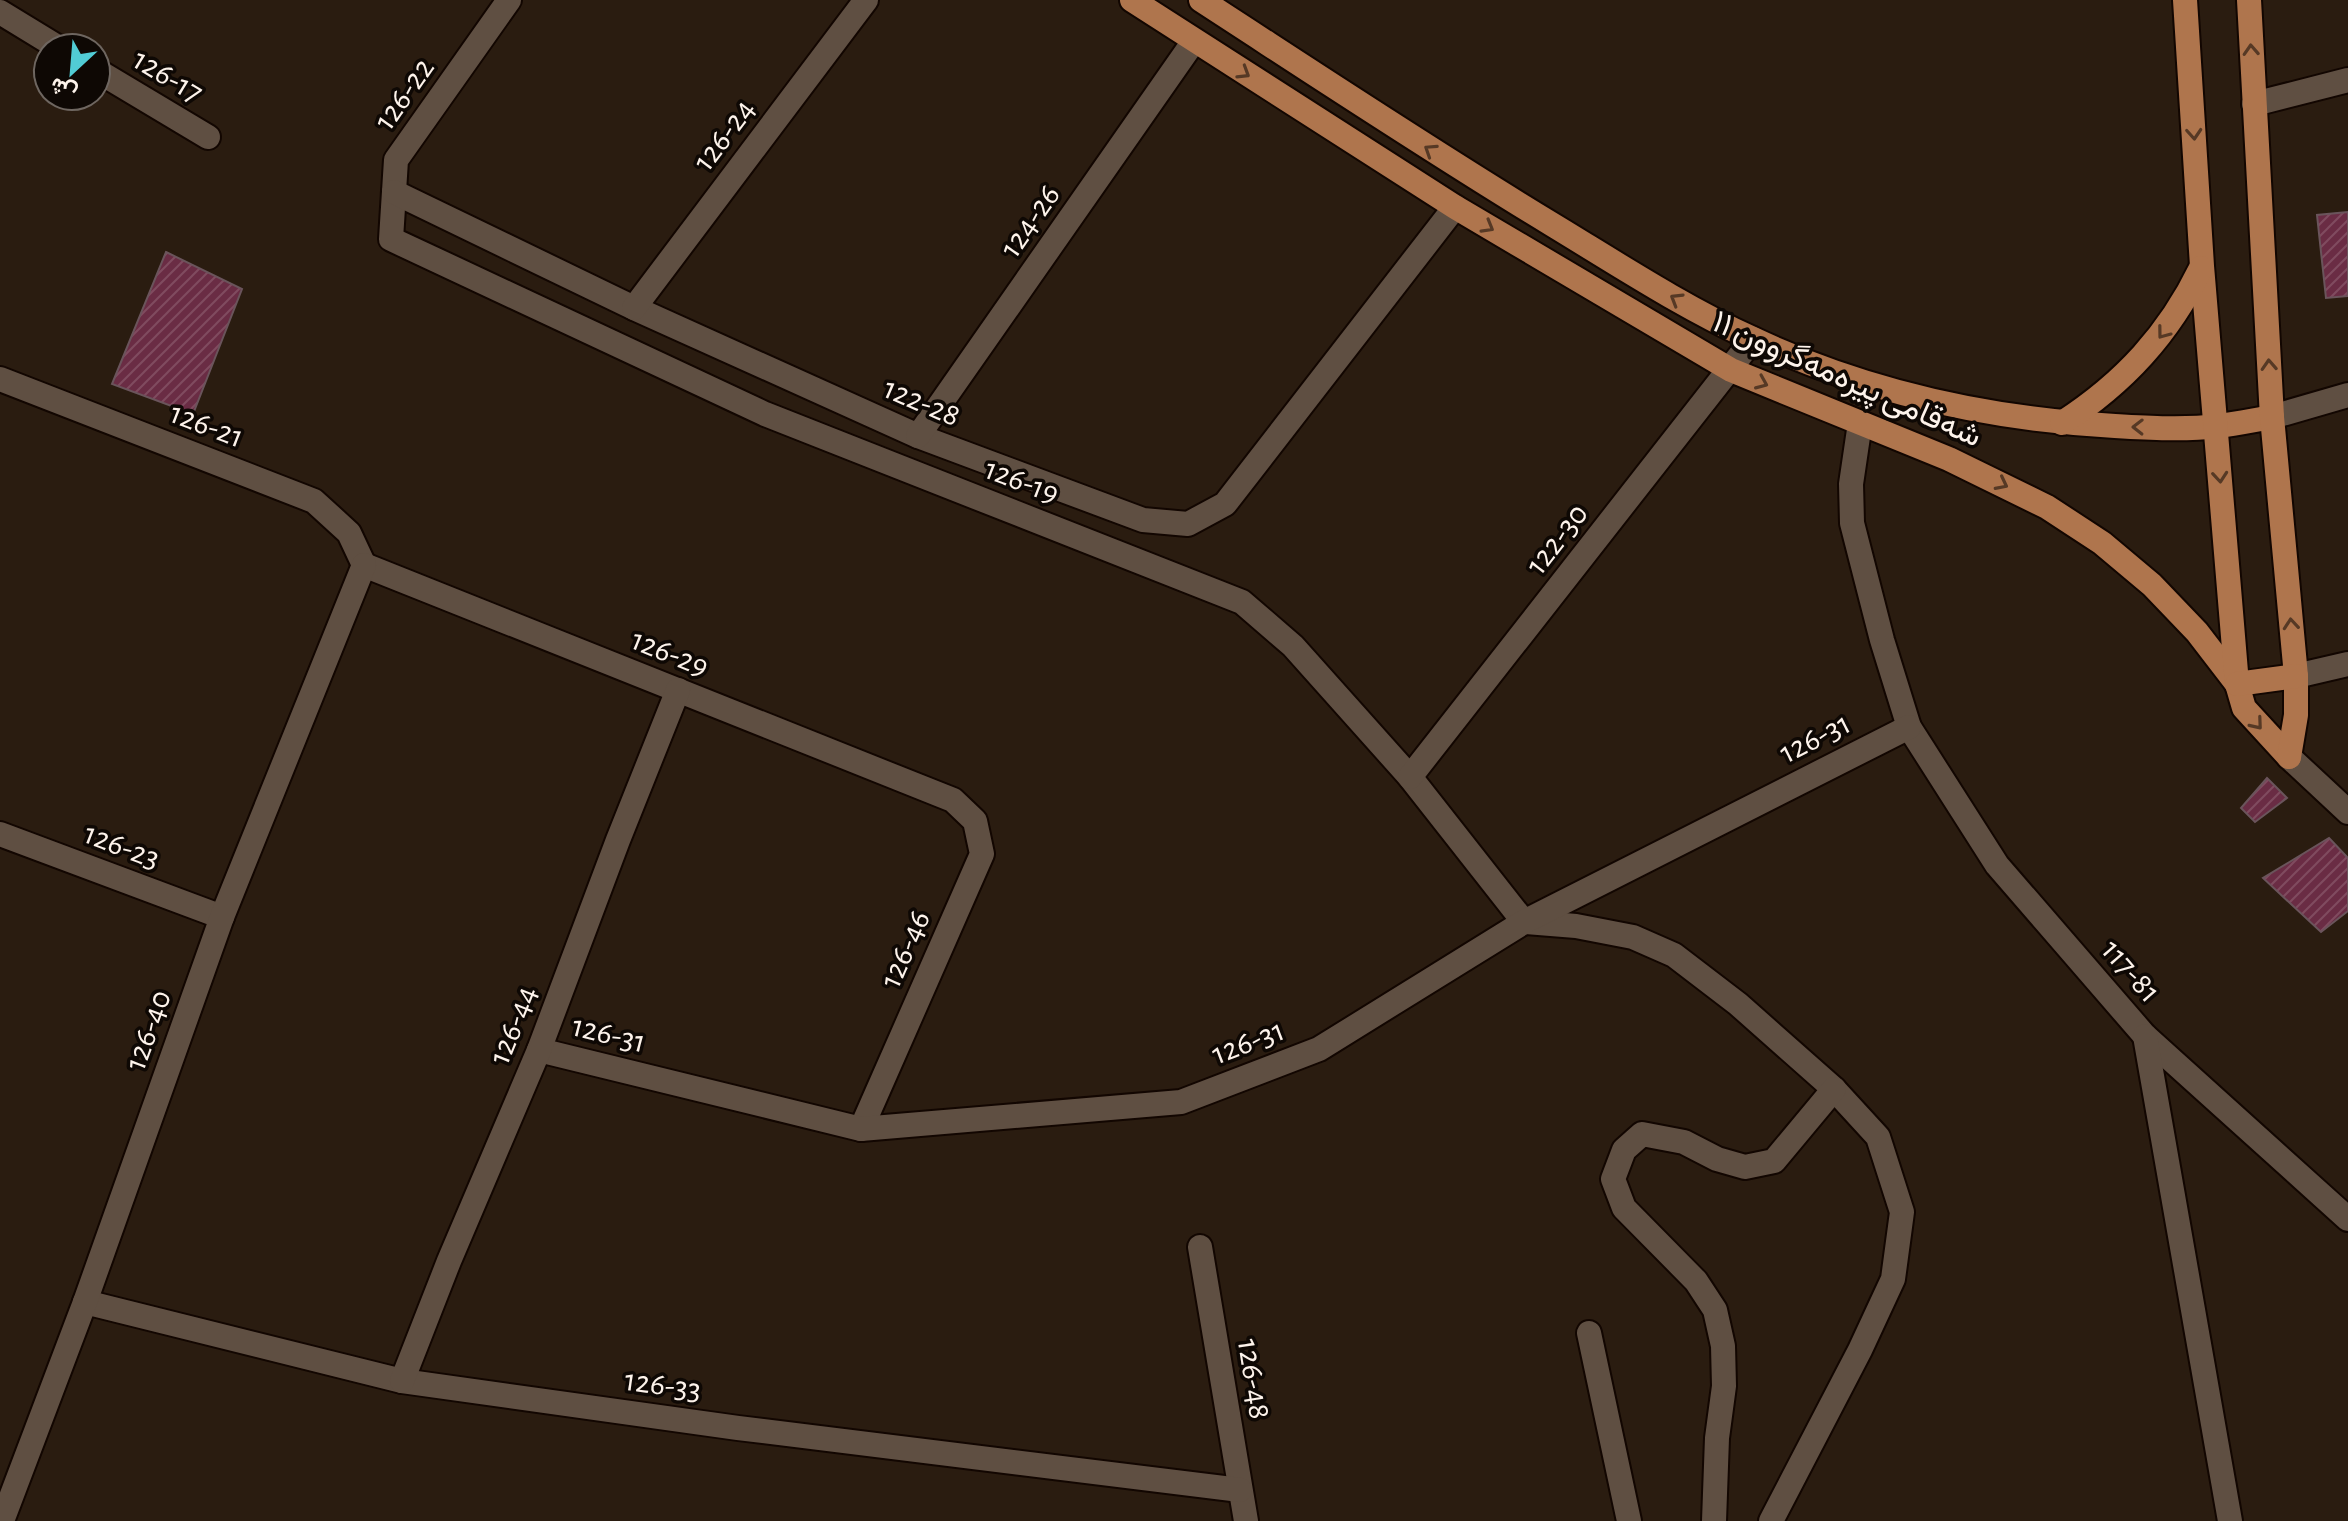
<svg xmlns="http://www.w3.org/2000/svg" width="2348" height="1521" font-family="'Alegreya Sans',Vazirmatn,sans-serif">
<defs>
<pattern id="building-hatch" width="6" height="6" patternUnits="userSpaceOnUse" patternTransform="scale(2)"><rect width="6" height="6" fill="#6a2c44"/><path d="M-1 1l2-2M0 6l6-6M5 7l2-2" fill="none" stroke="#804b5f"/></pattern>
</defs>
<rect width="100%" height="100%" fill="#2a1c10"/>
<g fill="url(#building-hatch)" stroke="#6a545b" stroke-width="2">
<polygon points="2348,212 2348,296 2326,298 2317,215"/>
<polygon points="166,252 242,289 193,414 112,384"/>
<polygon points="2267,778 2287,798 2255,822 2241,808"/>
<polygon points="2329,838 2348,858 2348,911 2321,932 2263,878"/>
</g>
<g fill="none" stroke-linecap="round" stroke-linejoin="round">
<defs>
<g id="minor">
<polyline points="509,0 396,160 391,239 765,414 1242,602 1293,646 1410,777 1524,922"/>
<polyline points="0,12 59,48"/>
<polyline points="96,70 208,137"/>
<polyline points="2254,104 2348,80"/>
<polyline points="394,192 634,308 918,436 1143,520 1188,524 1225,504 1455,207"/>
<polyline points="634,308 866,0"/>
<polyline points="0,379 314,501 349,533 364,565"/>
<polyline points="2272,417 2348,395"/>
<polyline points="1860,423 1851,484 1852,523 1882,640 1909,727 1997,865 2145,1036 2348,1219"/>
<polyline points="918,436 1194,41"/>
<polyline points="364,565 953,800 975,821 982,854 861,1129"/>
<polyline points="2296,676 2348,664"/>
<polyline points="2289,757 2348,812"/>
<polyline points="1410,777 1753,339"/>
<polyline points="0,834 222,917"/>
<polyline points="1526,922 1576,926 1633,937 1674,955 1738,1004 1834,1089 1878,1137 1902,1212 1893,1279 1860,1350 1771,1521"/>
<polyline points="2145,1036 2230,1521"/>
<polyline points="539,1050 861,1129 1181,1102 1319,1049 1524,922 1909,727"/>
<polyline points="1200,1247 1246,1521"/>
<polyline points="85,1302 402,1381 738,1428 1240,1490"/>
<polyline points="1589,1333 1629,1521"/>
<polyline points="402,1381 449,1261 539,1050 618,840 678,690"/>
<polyline points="2,1521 85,1302 222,917 364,565"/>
<polyline points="1714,1521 1717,1438 1724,1386 1723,1346 1715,1310 1696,1281 1624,1208 1613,1179 1624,1150 1642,1134 1684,1142 1717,1159 1745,1167 1774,1161 1834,1089"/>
</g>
<g id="major">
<polyline points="1132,0 1455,207 1731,370 1949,459 2047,507 2102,543 2152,585 2197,632 2237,684 2244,708 2289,757"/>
<path d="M1201,0C1318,76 1434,153 1553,225C1619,265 1683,307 1753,339C1866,392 1990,419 2115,426C2149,428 2185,430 2218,426C2236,424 2254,420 2272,417"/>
<polyline points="2185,0 2202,266 2237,684"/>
<polyline points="2249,0 2272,417 2296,676 2296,715 2289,757"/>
<path d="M2062,423C2124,383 2169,334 2201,268"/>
<polyline points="2237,684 2296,676"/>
</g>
</defs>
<use href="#minor" stroke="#120601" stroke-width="28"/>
<use href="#major" stroke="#120601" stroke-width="28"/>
<use href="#minor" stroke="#5f4f42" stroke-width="24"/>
<use href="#major" stroke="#af754d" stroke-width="24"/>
</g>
<defs><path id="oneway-chevron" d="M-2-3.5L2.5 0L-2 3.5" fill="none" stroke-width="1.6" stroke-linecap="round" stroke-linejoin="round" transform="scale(2)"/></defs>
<g stroke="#563925">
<use href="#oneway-chevron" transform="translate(2251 50) rotate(-93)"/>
<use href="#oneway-chevron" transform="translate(1244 73) rotate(32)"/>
<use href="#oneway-chevron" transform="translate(2194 134) rotate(86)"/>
<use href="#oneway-chevron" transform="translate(1430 150) rotate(-147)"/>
<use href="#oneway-chevron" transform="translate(1488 227) rotate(30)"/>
<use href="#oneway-chevron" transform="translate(1676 299) rotate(-149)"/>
<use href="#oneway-chevron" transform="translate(2163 333) rotate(127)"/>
<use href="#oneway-chevron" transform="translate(2269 365) rotate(-93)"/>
<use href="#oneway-chevron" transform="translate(1762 383) rotate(23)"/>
<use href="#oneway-chevron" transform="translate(2138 427) rotate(-179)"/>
<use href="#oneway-chevron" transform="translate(2220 477) rotate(85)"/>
<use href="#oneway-chevron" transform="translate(2002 484) rotate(27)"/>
<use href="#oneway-chevron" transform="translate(2291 624) rotate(-95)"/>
<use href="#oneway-chevron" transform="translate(2257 724) rotate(50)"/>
</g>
<g text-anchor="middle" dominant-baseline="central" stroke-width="7" stroke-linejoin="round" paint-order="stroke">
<g font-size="32" fill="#fdf3eb" stroke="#0e0804">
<text transform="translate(168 76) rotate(31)">126-17</text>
<text transform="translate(404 94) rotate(-55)">126-22</text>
<text transform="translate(724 135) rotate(-53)">126-24</text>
<text transform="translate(1030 221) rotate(-55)">124-26</text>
<text transform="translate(1847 379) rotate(24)">شەقامی پیرەمەگروون ١١</text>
<text transform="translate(922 402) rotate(23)">122-28</text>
<text transform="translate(207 425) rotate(21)">126-21</text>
<text transform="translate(1022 481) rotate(21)">126-19</text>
<text transform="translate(1557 539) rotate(-52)">122-30</text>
<text transform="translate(670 653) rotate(22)">126-29</text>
<text transform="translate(1815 738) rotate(-27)">126-31</text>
<text transform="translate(122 846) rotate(21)">126-23</text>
<text transform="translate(905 949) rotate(-66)">126-46</text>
<text transform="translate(2131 971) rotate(49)">117-81</text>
<text transform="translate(513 1025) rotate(-68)">126-44</text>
<text transform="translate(148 1030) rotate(-70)">126-40</text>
<text transform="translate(609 1034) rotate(14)">126-31</text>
<text transform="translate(1248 1042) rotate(-21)">126-31</text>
<text transform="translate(1254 1379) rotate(81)">126-48</text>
<text transform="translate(663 1385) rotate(8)">126-33</text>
</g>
</g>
<g transform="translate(72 72) rotate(206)"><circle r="38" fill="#0e0804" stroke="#6e6660" stroke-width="2"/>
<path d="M0-6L14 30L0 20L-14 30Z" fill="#51ccd5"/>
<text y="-12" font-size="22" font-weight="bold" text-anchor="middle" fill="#fdf3eb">ش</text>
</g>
</svg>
